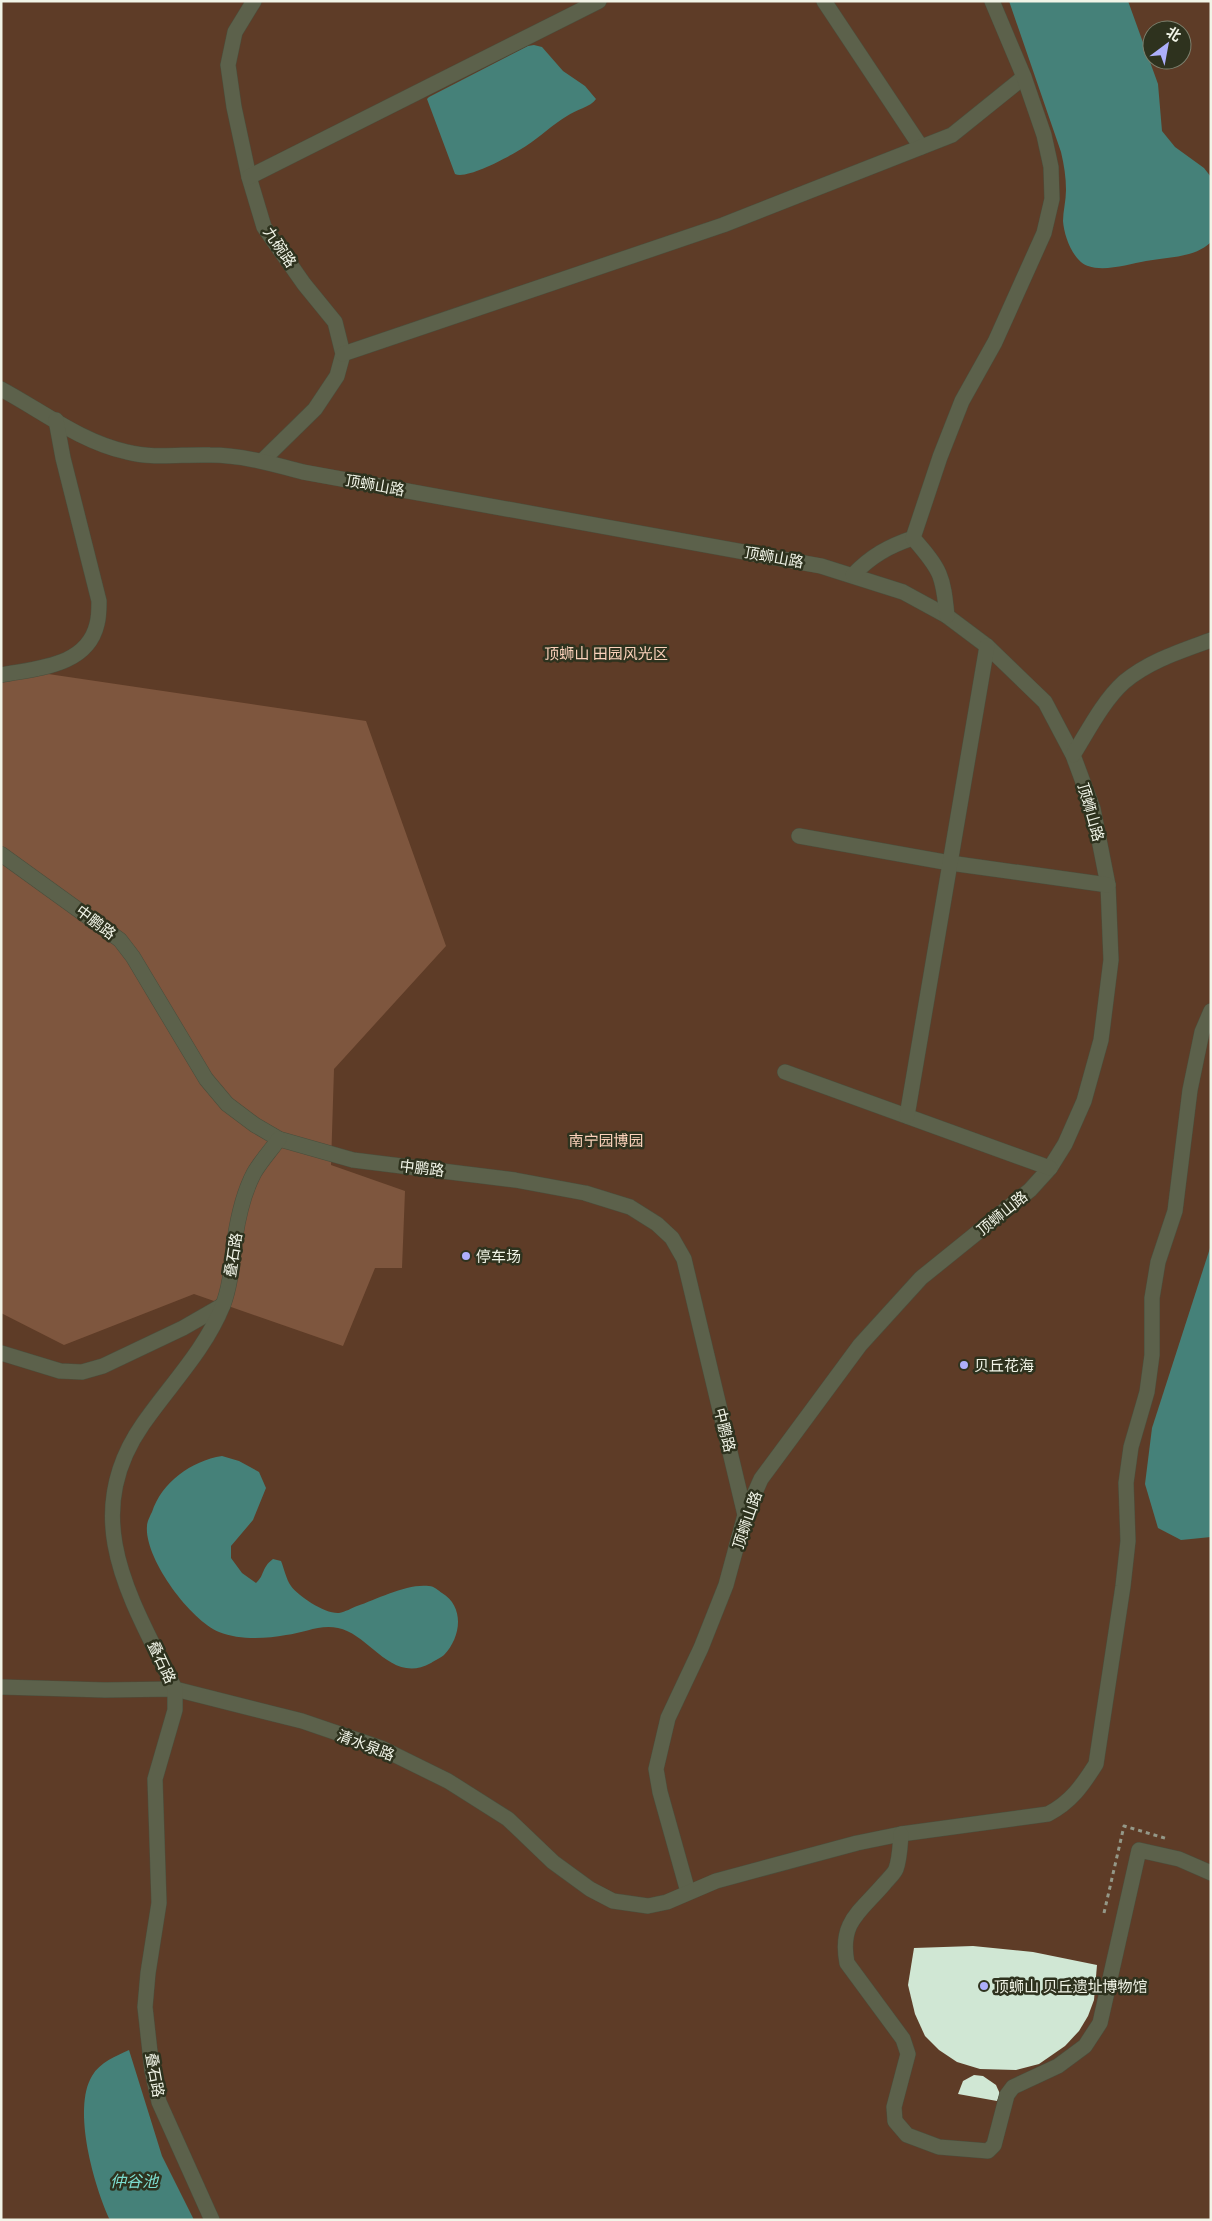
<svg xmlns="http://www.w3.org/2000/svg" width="1212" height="2221" font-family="'IBM Plex Sans','Noto Sans SC',sans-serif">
<rect width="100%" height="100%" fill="#2e321e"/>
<path fill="#5e3c27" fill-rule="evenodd" d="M1,1H1211V2220H1ZM1152,30H1182V60H1152Z"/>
<polygon fill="#7e563e" points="1,667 366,721 446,946 334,1069 331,1165 405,1191 402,1268 375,1268 343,1346 194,1294 64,1345 1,1313"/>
<g fill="#458179">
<path d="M1009,1H1128L1158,84L1162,131L1175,147L1204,168L1211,177V242C1195,258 1167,257 1146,261C1129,264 1105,272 1088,266C1073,261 1064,236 1063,221C1063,211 1066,201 1066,190C1066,177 1064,165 1061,152Z"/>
<path d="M534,45L542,47L563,71L585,86L596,99C591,107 575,110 567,116C552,125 540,137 526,146C514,154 468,180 455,174L427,99L429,97L528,46Z"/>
<polygon points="1211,1245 1211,1537 1181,1540 1158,1528 1145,1484 1152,1428"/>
<path d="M222,1456L239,1461L259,1472L266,1488L253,1520L231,1546V1558L242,1573L256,1583C265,1575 261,1568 273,1559L281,1561C284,1568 286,1579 291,1586C298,1596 325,1614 339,1613C345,1612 352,1608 357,1606C377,1599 408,1583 429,1586C434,1586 439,1591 442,1593C465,1607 461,1637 444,1655C441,1658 435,1660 431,1663C391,1685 370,1634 338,1628C320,1624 304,1633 286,1635C265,1639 239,1640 219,1632C190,1620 144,1558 147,1526C147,1522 150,1516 152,1512C162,1482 191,1461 222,1456Z"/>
<path d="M129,2050L162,2156L194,2220H110C94,2186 72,2109 92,2076C100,2062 116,2056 129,2050Z"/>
</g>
<g fill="#d0e7d4">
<polygon points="973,1946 1033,1952 1097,1965 1094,2000 1088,2016 1079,2031 1065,2046 1039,2064 1016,2070 980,2069 957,2062 939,2050 925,2036 915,2014 908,1985 914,1948"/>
<polygon points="974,2075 983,2076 996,2085 1000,2094 997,2101 958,2094 963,2081"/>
</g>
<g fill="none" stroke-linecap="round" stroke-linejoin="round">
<defs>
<g id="minor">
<polyline points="254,1 235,32 228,65 234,107 249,177 264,227 304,284 335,322 343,354 337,376 315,409 262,461"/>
<polyline points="824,1 921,147"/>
<polyline points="249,177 599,1"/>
<polyline points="343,354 723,225 952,135 1024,77"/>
<path d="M1,389C42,411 81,442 127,452C154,459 182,454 210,455C242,455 273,464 303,472L821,566L903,592L947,616L987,646L1045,702L1073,755L1093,809L1108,885L1111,960L1101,1040L1084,1101L1065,1144L1050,1168L1030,1190L921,1278L860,1345L761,1479L745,1515L726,1585L701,1648L668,1718L656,1769L660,1792L688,1892"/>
<path d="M853,575C871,556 889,546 913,538"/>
<path d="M947,616C943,575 941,570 913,538L940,457L962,401L995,342L1044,233L1052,199L1051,167L1044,135L1024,77L992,1"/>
<path d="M1,675C36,668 87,667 97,624C99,617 99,609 99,601L63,458L56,420"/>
<path d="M1073,755C1088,731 1103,701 1124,682C1149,661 1181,651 1211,640"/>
<polyline points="799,836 950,863 1108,885"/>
<polyline points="1,854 120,940 133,957 206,1079 227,1104 255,1125 279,1139 353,1160 515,1180 585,1193 630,1207 657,1224 672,1238 684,1259 745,1515"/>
<polyline points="785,1072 1050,1168"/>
<polyline points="907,1116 987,646"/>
<polyline points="1,1353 60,1371 82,1372 103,1366 183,1328 223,1305"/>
<path d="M1,1687L105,1690L175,1689L302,1721L381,1748L448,1781L508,1819L553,1862L590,1889L613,1901L648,1906L667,1902L716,1881L857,1843L901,1834L1048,1814C1071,1802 1082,1786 1096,1764L1123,1586L1128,1541L1126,1483L1131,1447L1147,1392L1152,1355V1298L1158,1262L1175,1211L1190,1090L1202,1032L1211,1011"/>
<path d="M901,1834C900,1846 900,1858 896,1869C894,1874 888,1879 884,1884C860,1912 839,1922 847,1963L903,2039L908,2054L894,2107L895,2121L907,2135L939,2147L988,2151L994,2145L1007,2095L1013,2087L1058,2066L1085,2046L1100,2023L1139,1850L1179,1859L1211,1873"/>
<path d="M212,2220L159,2102L152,2070L145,2007L148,1973L159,1903L155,1779L175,1710V1689C132,1600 77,1519 143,1424C170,1385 205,1350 223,1305C231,1284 232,1261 235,1238C238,1218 244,1192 254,1173C261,1161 271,1150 279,1139"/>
</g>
</defs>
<use href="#minor" stroke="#4b4e3c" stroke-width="16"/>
<polyline stroke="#949888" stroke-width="3" stroke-dasharray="4 4" stroke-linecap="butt" points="1104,1913 1124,1826 1168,1839"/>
<use href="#minor" stroke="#5c614b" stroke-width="15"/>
</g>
<g fill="#adaffb" stroke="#2e321e" stroke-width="2">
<circle cx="466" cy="1256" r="5"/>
<circle cx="964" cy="1365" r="5"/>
<circle cx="984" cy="1986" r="5"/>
</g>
<g text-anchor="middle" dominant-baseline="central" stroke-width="5" stroke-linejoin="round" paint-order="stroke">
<g font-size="15" fill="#f1f4e7" stroke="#2e321e">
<text transform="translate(280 247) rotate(56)">九碗路</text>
<text transform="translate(375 485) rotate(10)">顶蛳山路</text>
<text transform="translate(774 557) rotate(10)">顶蛳山路</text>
<text transform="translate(1091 812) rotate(74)">顶蛳山路</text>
<text transform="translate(96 922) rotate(37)">中鹏路</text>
<text transform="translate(422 1168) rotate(7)">中鹏路</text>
<text transform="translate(1002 1213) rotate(-39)">顶蛳山路</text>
<text transform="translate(233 1255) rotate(-81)">叠石路</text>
<text transform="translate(725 1430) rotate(76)">中鹏路</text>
<text transform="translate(747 1520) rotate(-71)">顶蛳山路</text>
<text transform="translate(162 1662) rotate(65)">叠石路</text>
<text transform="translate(366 1745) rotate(21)">清水泉路</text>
<text transform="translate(155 2075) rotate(80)">叠石路</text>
</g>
<g font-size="15" fill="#fcd2bb" stroke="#2e321e">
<text x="606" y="653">顶蛳山 田园风光区</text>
<text x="606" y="1140">南宁园博园</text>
</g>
<g font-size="15" fill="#f1f4e7" stroke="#2e321e" text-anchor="start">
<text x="476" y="1256">停车场</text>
<text x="974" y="1365">贝丘花海</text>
<text x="994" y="1986">顶蛳山 贝丘遗址博物馆</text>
</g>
<g font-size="16" font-style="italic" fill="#7dddcf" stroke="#2e321e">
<text x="134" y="2181">仲谷池</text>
</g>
</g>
<rect width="1212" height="2221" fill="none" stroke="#f1f4e7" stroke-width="5"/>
<g transform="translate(1167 45) rotate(32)"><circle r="24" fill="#2e321e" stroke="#7c806e"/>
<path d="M0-4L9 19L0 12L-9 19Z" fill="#adaffb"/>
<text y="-8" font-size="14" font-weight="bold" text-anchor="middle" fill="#f1f4e7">北</text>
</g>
</svg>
